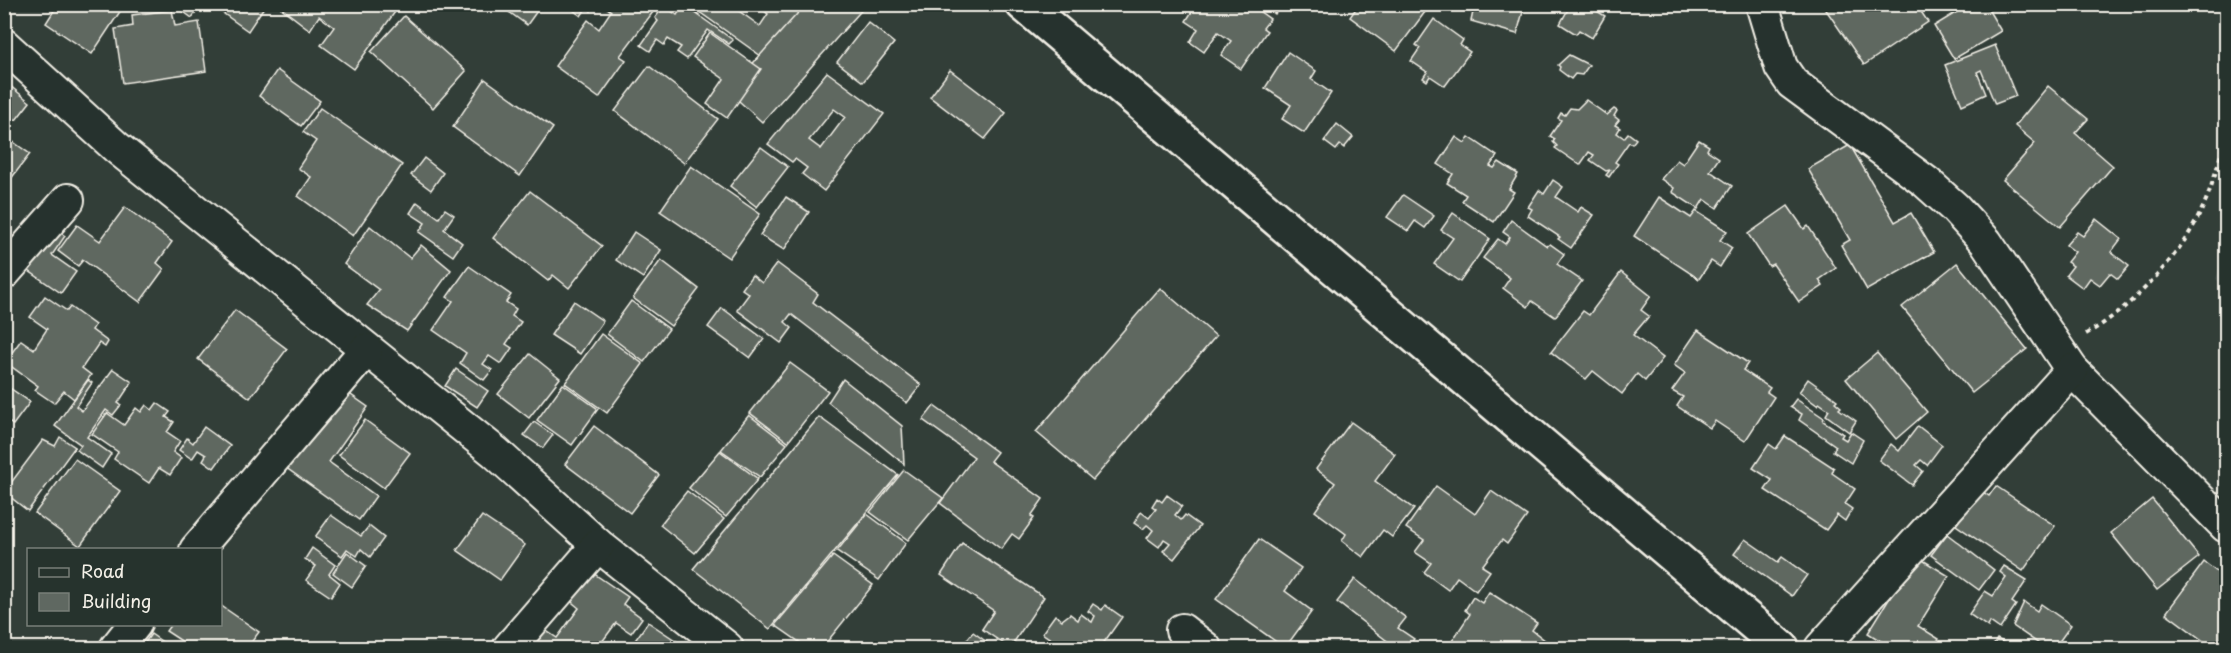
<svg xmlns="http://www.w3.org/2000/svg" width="2231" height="653" font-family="'Playpen Sans',sans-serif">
<rect width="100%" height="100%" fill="#323e38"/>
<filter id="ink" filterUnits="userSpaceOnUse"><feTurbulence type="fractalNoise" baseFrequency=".0167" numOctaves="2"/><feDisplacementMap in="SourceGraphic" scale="12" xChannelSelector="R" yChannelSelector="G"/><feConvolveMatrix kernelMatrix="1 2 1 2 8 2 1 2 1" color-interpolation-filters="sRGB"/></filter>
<g filter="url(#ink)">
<polygon fill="#404b44" points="2226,241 2226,288 2216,279"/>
<g fill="#5f6861" stroke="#f4f1e8" stroke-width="1.5" fill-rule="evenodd">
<polygon points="49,4 125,4 92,54 46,23 55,9"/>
<polygon points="173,4 201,4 192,18"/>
<polygon points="210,4 266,4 248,31"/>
<polygon points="282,4 370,4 378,10 385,4 395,12 354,69 321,45 334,27 319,16 310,30 280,7"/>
<polygon points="498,4 542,4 527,25"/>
<polygon points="565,4 596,4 591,11 587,7 581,16"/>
<polygon points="602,4 659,4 620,56 626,60 599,98 555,66 588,20 599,29 611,11"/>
<polygon points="692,4 729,4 760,26 768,14 763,10 766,4 808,4 768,61 691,6"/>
<polygon points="806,4 867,4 762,122 728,91"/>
<polygon points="1185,4 1258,4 1261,7 1259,11 1270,19 1263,28 1267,31 1241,69 1221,55 1231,41 1218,32 1204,52 1190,42 1198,29 1186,21 1193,10"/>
<polygon points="1261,4 1282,4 1275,14"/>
<polygon points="1359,4 1431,4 1396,51 1350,17"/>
<polygon points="1470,4 1525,4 1517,34 1471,21 1473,12 1469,11"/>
<polygon points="1571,4 1586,4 1605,16 1592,38 1579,30 1576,34 1560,24"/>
<polygon points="1822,4 1916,4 1928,22 1864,65"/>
<polygon points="1970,4 1985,4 2001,31 1954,59 1934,26"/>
<polygon points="684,5 733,40 729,44 708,30 687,59 677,52 681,47 668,39 664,45 657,40 650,51 641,45 658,21 655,18 664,6 677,15"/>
<polygon points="172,10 175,26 199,22 206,71 123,83 115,29 133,26 132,15"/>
<polygon points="404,16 466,71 433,108 371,52"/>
<polygon points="1434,19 1463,40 1460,45 1470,52 1445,86 1430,76 1427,81 1423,78 1427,72 1411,61 1420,48 1416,45"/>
<polygon points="868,22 894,43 863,82 837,62"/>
<polygon points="710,33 761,69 727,118 707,104 724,79 693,57"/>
<polygon points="1995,45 2016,96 1995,104 1981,70 1977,72 1986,94 1962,105 1945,65"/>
<polygon points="1288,52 1316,71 1311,79 1331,93 1304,133 1282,119 1291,105 1265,88"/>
<polygon points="1569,55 1589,65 1582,75 1575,74 1571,79 1559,70 1560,67 1558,65"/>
<polygon points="649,66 718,119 684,163 615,111"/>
<polygon points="277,70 320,101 301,126 259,96"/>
<polygon points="950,70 1006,113 985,139 930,97"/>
<path d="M827,72L884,114L824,191L802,174L807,168L795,159L792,162L768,144ZM834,109L845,117L821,149L809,140Z"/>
<polygon points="485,79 553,128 520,176 453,127"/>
<polygon points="4,81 30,102 16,120 4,110"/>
<polygon points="2048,86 2088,119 2075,133 2113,166 2060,227 2003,180 2035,143 2015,126"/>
<polygon points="1586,100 1607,115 1614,109 1617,111 1614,116 1619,120 1615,125 1620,128 1617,133 1624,138 1628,133 1636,139 1632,144 1629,142 1615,162 1618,164 1609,177 1606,175 1610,170 1606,171 1590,160 1594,155 1589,152 1580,165 1555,148 1557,146 1553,142 1555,139 1550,136 1561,120 1558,118 1561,113 1565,115 1570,108 1577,109"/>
<polygon points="320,108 402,165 353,236 298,196 311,177 298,168 316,141 303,132"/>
<polygon points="1337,124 1353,137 1344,148 1340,145 1336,150 1324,141"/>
<polygon points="1456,137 1465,143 1469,137 1497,156 1490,166 1494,168 1499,162 1518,174 1509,189 1514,192 1494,222 1462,201 1466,195 1447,183 1453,174 1438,164"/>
<polygon points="1699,140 1709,146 1707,150 1719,158 1710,171 1732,186 1717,208 1704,199 1698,209 1672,192 1674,188 1661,179 1677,160 1683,164"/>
<polygon points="12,141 30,154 7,184 4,182 4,144 8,147"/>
<polygon points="1850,145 1895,222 1911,213 1934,252 1867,290 1841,245 1850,240 1808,169"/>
<polygon points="761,147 788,167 757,207 730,186"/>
<polygon points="424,158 443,173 431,190 411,175"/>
<polygon points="691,166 760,214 729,258 660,211"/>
<polygon points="1553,180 1563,187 1556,197 1578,212 1581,207 1594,215 1571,248 1558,239 1560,237 1528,216 1532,209 1528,207 1539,190 1544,194"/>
<polygon points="530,191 602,246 569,288 553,275 548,281 493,238"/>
<polygon points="1403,195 1434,216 1425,228 1415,221 1408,231 1387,217"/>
<polygon points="786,197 809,212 784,250 760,235"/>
<polygon points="1659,197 1691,218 1696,211 1727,231 1720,240 1732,248 1720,267 1711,261 1699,279 1634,236"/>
<polygon points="417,202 439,218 445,209 454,215 444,229 462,243 453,256 419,232 425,223 410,213"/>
<polygon points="1788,206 1804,229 1808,226 1836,268 1819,280 1823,286 1799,302 1773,264 1769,266 1748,234"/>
<polygon points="125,207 172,242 157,263 164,269 140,302 83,260 78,266 58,251 77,225 100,241"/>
<polygon points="1453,213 1490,239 1460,282 1434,264 1453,238 1441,230"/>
<polygon points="2096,219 2121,239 2111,252 2129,266 2118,279 2110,273 2100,285 2090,278 2083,288 2066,275 2073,266 2067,262 2075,252 2066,245 2077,232 2083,236"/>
<polygon points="1511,220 1547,246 1550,244 1564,254 1557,264 1582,281 1555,317 1532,301 1528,307 1503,288 1510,278 1483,258 1498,239 1505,244 1510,237 1503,232"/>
<polygon points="370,226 410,258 421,245 451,270 407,331 367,305 379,290 344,264"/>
<polygon points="58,231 65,236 52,255 76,272 61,293 29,271"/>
<polygon points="634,232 661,250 643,278 616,260"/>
<polygon points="661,260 699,289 671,326 633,298"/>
<polygon points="777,263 818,294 813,302 921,385 907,403 791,314 785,322 792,328 781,343 737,310 749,294 742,289 752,275 762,283"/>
<polygon points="1957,263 2027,349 1972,393 1902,307"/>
<polygon points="469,266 511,295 506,302 516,309 512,316 521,322 506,344 512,348 501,364 489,356 483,364 492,370 484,380 460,363 466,353 433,330 453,301 447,297"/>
<polygon points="1621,272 1651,296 1641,310 1649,316 1633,335 1663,358 1645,381 1637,374 1622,394 1593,371 1586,379 1551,352 1583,311 1589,315"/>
<polygon points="1160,288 1216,336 1093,480 1036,432"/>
<polygon points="45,296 67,311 70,307 95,325 92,330 108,342 105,347 99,343 82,368 91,375 74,399 64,391 54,403 35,390 38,386 5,362 21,340 34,349 47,329 30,317"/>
<polygon points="574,301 603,321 580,354 551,335"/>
<polygon points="631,301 669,329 644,362 607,334"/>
<polygon points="722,308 764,339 750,358 708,327"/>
<polygon points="235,310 287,349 250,398 198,359"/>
<polygon points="1698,330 1748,363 1743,370 1770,388 1767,392 1774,397 1745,441 1715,421 1710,428 1677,406 1683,397 1672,391 1685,373 1674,365"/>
<polygon points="601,334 643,364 607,413 565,383"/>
<polygon points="1877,353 1927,412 1896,439 1846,379"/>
<polygon points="530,354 560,378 529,418 498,394"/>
<polygon points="790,363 828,391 788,442 750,413"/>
<polygon points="113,369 132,382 118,403 121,405 113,415 106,410 87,437 111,454 102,468 77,450 81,445 55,426 88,380 92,383 76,406 82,411"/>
<polygon points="456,369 488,391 477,407 445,386"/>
<polygon points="843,379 902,426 904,464 828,402"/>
<polygon points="1808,379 1837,400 1835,402 1841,407 1839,409 1856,421 1849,432 1826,415 1829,410 1819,403 1817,405 1799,392"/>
<polygon points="4,384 30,402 13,425 7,421 4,425"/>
<polygon points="563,384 598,409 572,445 537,420"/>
<polygon points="341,388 368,407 329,462 376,496 359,520 285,467"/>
<polygon points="1796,399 1824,418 1823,421 1843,434 1841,437 1846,440 1851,432 1863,440 1851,463 1833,451 1836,446 1799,420 1802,414 1790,407"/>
<polygon points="157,403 170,412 166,417 174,422 167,432 180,441 173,452 181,458 170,475 159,468 149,483 114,459 118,452 92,434 107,413 124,425 136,408 141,412 146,405 152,410"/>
<polygon points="934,406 997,452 990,461 1043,499 1031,516 1034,518 1019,539 1012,534 1001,549 940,503 974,457 923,420"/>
<polygon points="749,415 787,444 760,477 721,450"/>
<polygon points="819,417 898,475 770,629 693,569"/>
<polygon points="365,420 410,453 384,488 339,455"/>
<polygon points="534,422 553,435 543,448 524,435"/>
<polygon points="1351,422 1395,454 1375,481 1414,509 1392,537 1383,530 1363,557 1342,541 1346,534 1315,511 1335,483 1316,469"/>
<polygon points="594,426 659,475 630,513 565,464"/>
<polygon points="1918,426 1942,445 1927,465 1921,460 1916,465 1923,471 1912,485 1879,460 1891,444 1899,451"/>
<polygon points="204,427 230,446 214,468 203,460 206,455 198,450 192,459 179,450 187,438 193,443"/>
<polygon points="1785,436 1834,468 1832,473 1855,489 1845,504 1852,509 1845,521 1837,515 1826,530 1765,490 1772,480 1753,468 1769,444 1776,449"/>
<polygon points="60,437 75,447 28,511 4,492 43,440 55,446"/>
<polygon points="720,451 758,479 726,517 689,488"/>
<polygon points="75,459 120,491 80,546 35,513"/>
<polygon points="904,470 943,498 908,540 870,512"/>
<polygon points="1436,486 1475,514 1491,491 1527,516 1507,544 1502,540 1482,566 1490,571 1476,591 1457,577 1448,590 1424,572 1431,563 1415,552 1424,540 1406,528"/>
<polygon points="1996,486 2055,526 2023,571 1956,525 1980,490 1989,496"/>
<polygon points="687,491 724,519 695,553 660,525"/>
<polygon points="1167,495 1182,506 1175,515 1181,520 1185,515 1200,526 1174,559 1163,551 1170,543 1164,539 1159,547 1147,538 1153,530 1147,525 1143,529 1134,523 1141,512 1149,518 1156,509 1152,506 1157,498 1162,502"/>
<polygon points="2152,499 2199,557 2157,590 2111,533"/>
<polygon points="867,514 906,543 879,580 837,551"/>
<polygon points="331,515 361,536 369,526 384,538 370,557 361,549 357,556 347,549 342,556 315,537"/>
<polygon points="482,516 525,545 500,580 457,550"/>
<polygon points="1947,534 1994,570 1979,590 1931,555"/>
<polygon points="1259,539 1301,568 1285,591 1312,611 1285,648 1216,599"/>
<polygon points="1745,539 1778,562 1782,557 1807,575 1792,596 1734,554"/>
<polygon points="962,543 1044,597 1010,648 982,629 994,611 941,575"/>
<polygon points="312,548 335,565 329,574 340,583 331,597 306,580 316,566 305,559"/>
<polygon points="347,552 366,566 352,587 333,573"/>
<polygon points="833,556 873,585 822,648 808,648 775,625"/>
<polygon points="1916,556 1949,576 1918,626 1939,639 1933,648 1892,648 1868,633"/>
<polygon points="2204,562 2226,579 2226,648 2213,648 2166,613"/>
<polygon points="2004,566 2027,580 2012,602 2016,605 2000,629 1990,622 1988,627 1969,614 1985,591 1993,596 2006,577 2000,572"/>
<polygon points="587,569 628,597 623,604 642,618 631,633 616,623 599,646 592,641 586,648 532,648 545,630 557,638 579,608 567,598"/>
<polygon points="1355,579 1406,618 1398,628 1414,639 1407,648 1398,643 1395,647 1337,602"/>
<polygon points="1489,592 1537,623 1532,630 1555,648 1461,648 1452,641 1470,614 1465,610 1473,597 1482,603"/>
<polygon points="2024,602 2037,611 2041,604 2071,625 2058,643 2063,646 2061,648 2045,648 2013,626"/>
<polygon points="1093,604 1102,610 1105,605 1122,617 1100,648 1064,648 1042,633 1055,615 1062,620 1070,614 1078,620 1081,614 1092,622 1095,616 1088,611"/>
<polygon points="220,605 259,632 247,648 192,648 166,631 171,624 220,624"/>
<polygon points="648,622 687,648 634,648 631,646"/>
<polygon points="973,632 995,648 960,648"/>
<polygon points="151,634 171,648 141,648"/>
<polygon points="1997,639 2015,648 1992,648"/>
</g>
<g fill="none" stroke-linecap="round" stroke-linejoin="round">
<defs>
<g id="street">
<polyline points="1762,4 1781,67 1792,83 1926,182 1955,208 1986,242 2072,370 2226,526"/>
<polyline points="4,45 116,147 495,452 598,545 727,648"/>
<polyline points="4,273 68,200"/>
<polyline points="196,550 366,350"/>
<polyline points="1182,630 1205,648"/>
<polyline points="116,648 135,624"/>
<polyline points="509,648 598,545"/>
<polyline points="1821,648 2072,370"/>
</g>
<polyline id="secondary" points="1023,4 1782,648"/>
</defs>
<use href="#street" stroke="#f4f1e8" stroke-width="36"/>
<use href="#secondary" stroke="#f4f1e8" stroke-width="38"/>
<path stroke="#f4f1e8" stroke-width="4" stroke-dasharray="4.5 4.5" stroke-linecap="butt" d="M2086,334C2131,309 2183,254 2203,207C2213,185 2219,160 2226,137"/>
<use href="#street" stroke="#26332d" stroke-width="32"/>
<use href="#secondary" stroke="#26332d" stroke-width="33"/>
</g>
</g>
<rect width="2231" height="653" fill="none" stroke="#26332d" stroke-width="24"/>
<rect x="12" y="12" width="2207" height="629" fill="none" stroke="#f4f1e8" stroke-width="2" filter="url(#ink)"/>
<rect x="27" y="548" width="195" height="78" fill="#26332d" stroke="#787f78" stroke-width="1.5"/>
<rect x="39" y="568" width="30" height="9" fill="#26332d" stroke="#787f78" stroke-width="1.5"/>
<text x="81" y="578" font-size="18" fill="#f4f1e8">Road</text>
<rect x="39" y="593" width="30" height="18" fill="#5f6861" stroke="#787f78" stroke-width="1.5"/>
<text x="81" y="608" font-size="18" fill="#f4f1e8">Building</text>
</svg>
